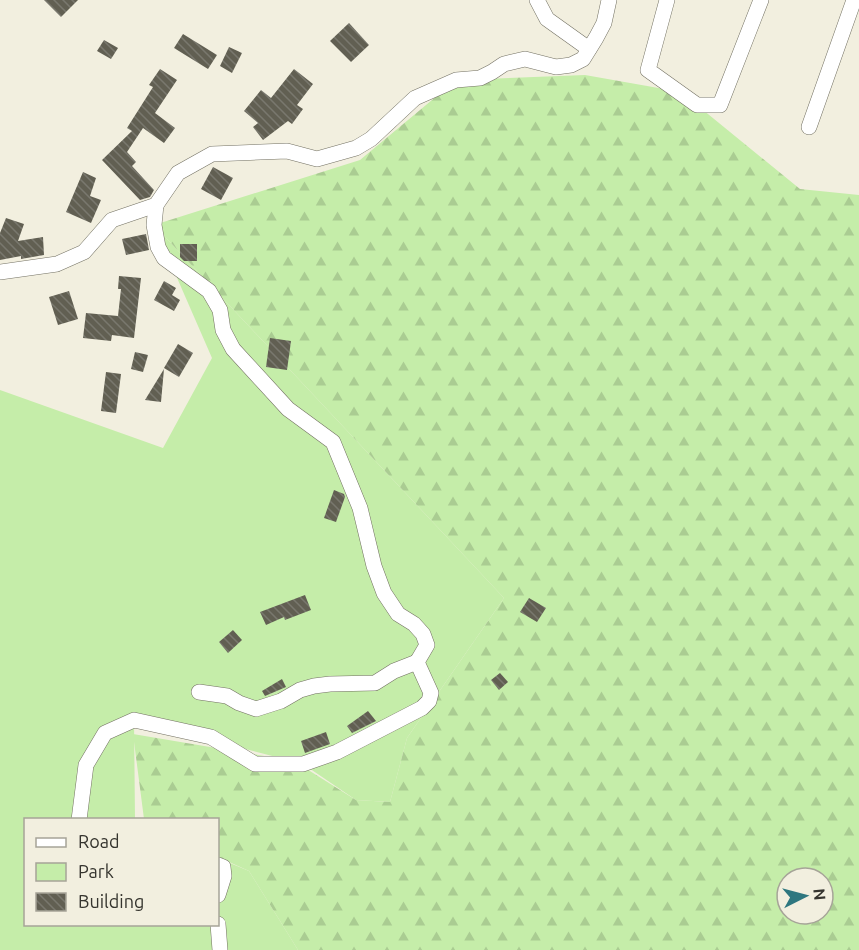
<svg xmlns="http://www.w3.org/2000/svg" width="859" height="950" font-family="Ubuntu,sans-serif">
<defs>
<pattern id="forest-firs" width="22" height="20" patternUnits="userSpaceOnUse" patternTransform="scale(1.5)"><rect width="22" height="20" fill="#c5eda9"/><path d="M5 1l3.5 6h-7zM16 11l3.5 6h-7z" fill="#aacc92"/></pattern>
<pattern id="building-back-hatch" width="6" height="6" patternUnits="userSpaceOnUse" patternTransform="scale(1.5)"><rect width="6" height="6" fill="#615f52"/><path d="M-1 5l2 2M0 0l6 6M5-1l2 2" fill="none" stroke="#79786e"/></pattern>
</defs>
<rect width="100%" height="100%" fill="#f2efdf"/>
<polygon fill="#c5eda9" points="154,225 504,598 407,738 390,802 356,800 303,764 134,720 135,819 26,820 26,924 218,924 218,858 249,871 298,950 0,950 0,390 163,448 212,358"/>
<path fill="url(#forest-firs)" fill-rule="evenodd" d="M585,75L681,92L800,189L859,195V950H298L249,871L218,857V820L144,819L133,734L294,761L356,800L390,802L407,738L504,598L154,225L360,160L456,80ZM787,878H823V914H787Z"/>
<g fill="url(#building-back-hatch)">
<polygon points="44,0 78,0 61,17"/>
<polygon points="349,23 369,45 351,62 330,41"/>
<polygon points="183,34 217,55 208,69 174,48"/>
<polygon points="104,40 118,48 111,59 97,51"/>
<polygon points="229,47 242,53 232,73 220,66"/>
<polygon points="160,69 177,80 155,113 175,128 164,143 143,128 127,152 136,162 132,166 154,190 150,197 140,200 102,160 132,131 127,128 153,87 149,85"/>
<polygon points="294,69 313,84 297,105 303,109 292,124 288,121 263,140 253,127 258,123 244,111 261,90 271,98"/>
<polygon points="213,167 233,178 221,200 201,189"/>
<polygon points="83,172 96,178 90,196 101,200 91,223 66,212"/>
<polygon points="6,218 24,224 18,241 43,237 44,255 21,259 21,256 0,260 0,233"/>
<polygon points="146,234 149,250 126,255 122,239"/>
<polygon points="180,244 197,244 197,261 184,261 180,257"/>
<polygon points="119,276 141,278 134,338 112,335 111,341 83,338 86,313 118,316 121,289 118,289"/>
<polygon points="164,281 176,288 172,295 180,300 174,311 154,300"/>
<polygon points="69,291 78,319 58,325 49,297"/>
<polygon points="270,338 291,341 287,370 266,367"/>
<polygon points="178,344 193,353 179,377 164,368"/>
<polygon points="135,352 148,355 143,372 131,369"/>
<polygon points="164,369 161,402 145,400"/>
<polygon points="106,372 121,374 116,413 101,411"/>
<polygon points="334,490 344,494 345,497 336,522 324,518"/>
<polygon points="305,595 311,610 285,620 284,617 266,625 260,612"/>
<polygon points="529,598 546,608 537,622 520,612"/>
<polygon points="233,630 242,640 228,653 219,642"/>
<polygon points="500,673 508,682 499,690 491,680"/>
<polygon points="282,679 286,687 265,696 262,691"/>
<polygon points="368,711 376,721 352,733 347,726"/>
<polygon points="326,732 330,744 305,753 301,741"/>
</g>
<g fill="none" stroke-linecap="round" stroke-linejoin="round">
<defs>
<g id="street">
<polyline points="537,0 547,19 589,49"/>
<polyline points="667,0 648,70 697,105 720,105 761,0"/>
<polyline points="809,127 854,0"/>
<polyline points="0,272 57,264 84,252 112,220 156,205 178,173 212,154 287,151 317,159 356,148 371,139 415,98 456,80 480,78 492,72 504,64 525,59 556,67 571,65 583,59 596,38 604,23 609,0"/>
<polyline points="199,692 227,696 239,703 256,709 281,701 300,690 314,686 330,684 375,683 394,671 417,662"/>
<polyline points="79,820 86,765 105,733 134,720 211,737 255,764 303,764 337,752 422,708 429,701 431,693 417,662 427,645 423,634 414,624 398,614 384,593 374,566 360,508 333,442 288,409 233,349 223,330 220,310 209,291 164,258 158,247 154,225 156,205"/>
<polyline points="218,865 223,867 224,876 218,895"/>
<polyline points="218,924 220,950"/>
</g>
</defs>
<use href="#street" stroke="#737163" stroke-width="16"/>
<use href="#street" stroke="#fff" stroke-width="15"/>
</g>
<rect x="24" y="818" width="195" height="108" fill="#f2efdf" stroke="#a6a498" stroke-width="1.5"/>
<rect x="36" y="838" width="30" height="9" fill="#ffffff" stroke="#a6a498" stroke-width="1.5"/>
<text x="78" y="848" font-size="18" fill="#35342e">Road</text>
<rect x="36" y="863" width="30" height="18" fill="#c5eda9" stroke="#a6a498" stroke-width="1.5"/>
<text x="78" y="878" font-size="18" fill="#35342e">Park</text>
<rect x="36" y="893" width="30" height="18" fill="url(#building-back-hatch)" stroke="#a6a498" stroke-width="1.5"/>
<text x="78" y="908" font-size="18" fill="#35342e">Building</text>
<g transform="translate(805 896) rotate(84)"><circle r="28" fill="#f2efdf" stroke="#a6a498" stroke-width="1.5"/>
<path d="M0-4.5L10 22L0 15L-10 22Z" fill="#2e777f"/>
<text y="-9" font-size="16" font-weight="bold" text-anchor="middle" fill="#35342e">N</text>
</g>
</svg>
